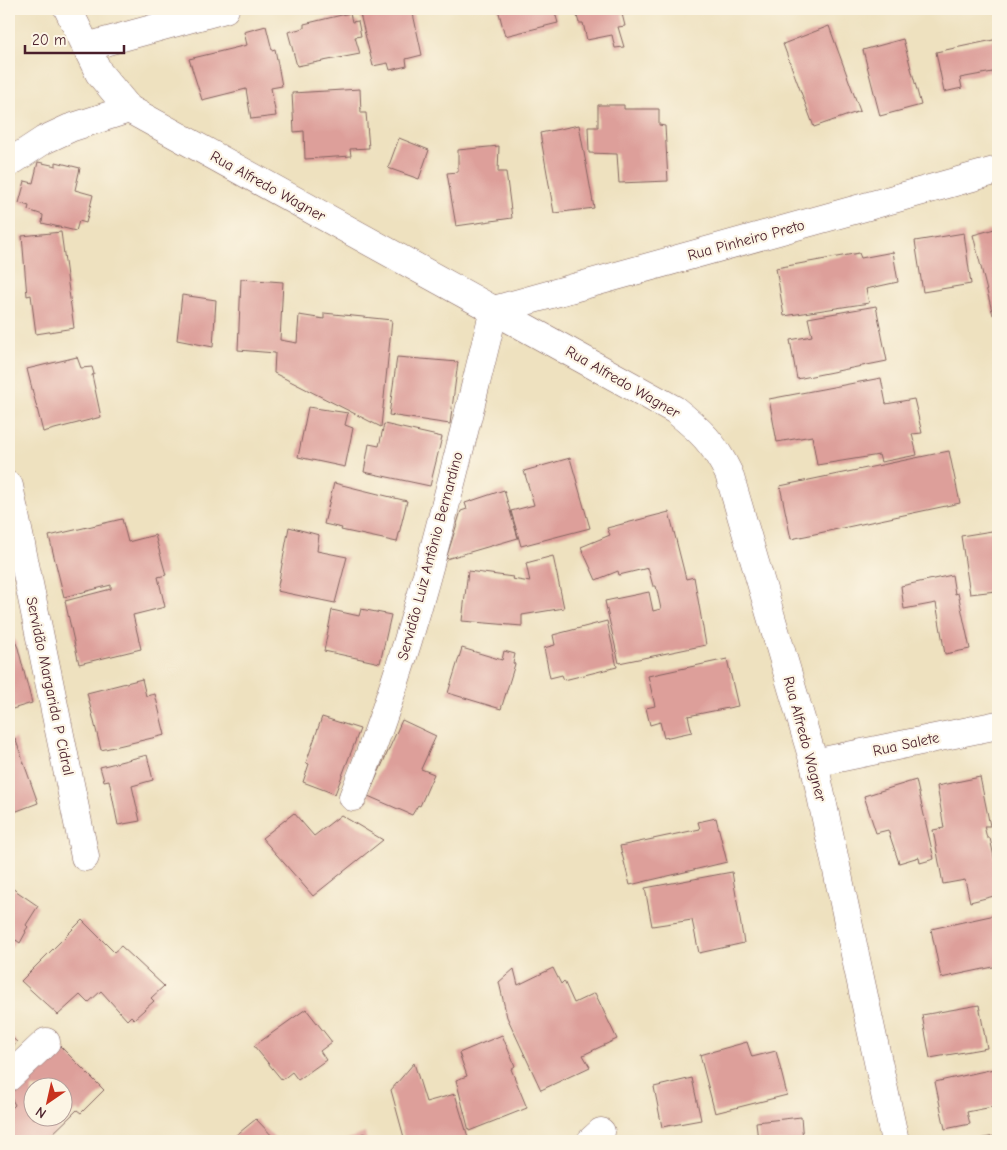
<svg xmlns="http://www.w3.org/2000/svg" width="1007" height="1150" font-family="'Comic Neue',sans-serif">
<rect width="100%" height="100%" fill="#fcf5e5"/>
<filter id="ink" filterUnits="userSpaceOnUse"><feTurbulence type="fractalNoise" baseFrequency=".02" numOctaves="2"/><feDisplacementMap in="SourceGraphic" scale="10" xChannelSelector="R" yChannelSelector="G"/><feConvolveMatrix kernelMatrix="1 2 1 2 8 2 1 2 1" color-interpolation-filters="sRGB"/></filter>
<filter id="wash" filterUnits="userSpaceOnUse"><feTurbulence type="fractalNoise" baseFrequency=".0096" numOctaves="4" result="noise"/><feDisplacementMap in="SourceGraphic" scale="20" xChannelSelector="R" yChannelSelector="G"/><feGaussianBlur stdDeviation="1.12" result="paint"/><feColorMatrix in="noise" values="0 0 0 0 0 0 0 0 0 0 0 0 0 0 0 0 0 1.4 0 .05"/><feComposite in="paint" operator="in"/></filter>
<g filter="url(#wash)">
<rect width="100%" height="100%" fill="#eee1bf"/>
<g id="blocks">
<g fill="#dd9f9a" fill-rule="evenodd">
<polygon points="412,9 422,55 406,59 407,66 390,70 388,63 373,66 359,10"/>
<polygon points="498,9 554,9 558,23 505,36"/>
<polygon points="575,9 637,9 638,11 622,14 625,26 618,27 624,47 615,48 612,35 587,40 583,23 579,23"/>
<polygon points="350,13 352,22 358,21 361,36 355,37 360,54 297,66 288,32 304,28 304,24"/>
<polygon points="266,26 272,50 275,49 282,86 271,88 276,116 251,119 246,89 202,100 189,59 247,45 244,32"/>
<polygon points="829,26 860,111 814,127 783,44"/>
<polygon points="903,39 921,105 880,116 863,50"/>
<polygon points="998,39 998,71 960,78 962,88 944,92 936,52"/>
<polygon points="360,89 361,113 366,113 369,148 350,149 351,156 305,159 304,131 294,132 292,93"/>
<polygon points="598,105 624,105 624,109 659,109 659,125 665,126 668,181 619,183 617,154 589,153 588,127 598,127"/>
<polygon points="579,125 594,208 554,213 540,133"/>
<polygon points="399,138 429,150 419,179 388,168"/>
<polygon points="499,146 498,172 506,172 512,218 456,226 447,173 458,172 458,150"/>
<polygon points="38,162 56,166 56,162 80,168 75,190 93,195 86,223 79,221 76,231 42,223 43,215 28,210 29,206 19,203 25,181 33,183"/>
<polygon points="998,228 998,314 993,315 973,235"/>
<polygon points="61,232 74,328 36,334 31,295 27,296 22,236"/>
<polygon points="964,233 971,284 923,292 915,241"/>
<polygon points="893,252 898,282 866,289 869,303 784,316 776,268 859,253 861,258"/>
<polygon points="241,279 283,282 280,340 297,343 299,315 324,319 324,313 392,320 381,427 274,373 275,353 238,350"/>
<polygon points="182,295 216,300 213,347 177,340"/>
<polygon points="876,306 887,361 797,379 790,340 812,336 808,318"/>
<polygon points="77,357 81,368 92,367 94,374 92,375 101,417 43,432 27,369"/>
<polygon points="397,357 458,362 450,424 389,415"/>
<polygon points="881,378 886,404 914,399 922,433 912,434 917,455 881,462 879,455 817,465 812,436 777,442 769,399"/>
<polygon points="308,407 348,413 345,425 353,428 345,467 298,457"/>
<polygon points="384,424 442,437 430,486 364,472 369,444 379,446"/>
<polygon points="949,451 960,503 791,539 780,486"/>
<polygon points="570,458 590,528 521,546 511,511 534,505 524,471"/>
<polygon points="334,483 407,501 397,542 341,530 342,528 324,524"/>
<polygon points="504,490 518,538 446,559 461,511 467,509 465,503"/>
<polygon points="669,512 686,579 694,577 706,645 619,663 605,601 649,592 653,611 661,609 656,586 653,586 648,568 619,575 618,571 596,580 581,547 610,535 607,528"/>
<polygon points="122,519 128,542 155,535 166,575 158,577 165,607 133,615 141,649 79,664 65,601 111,589 111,585 64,597 49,536"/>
<polygon points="289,527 319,535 317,551 347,557 335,603 277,591"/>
<polygon points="998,530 998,598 996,591 970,594 961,536"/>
<polygon points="553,556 564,608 522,615 522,626 462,621 468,571 513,577 512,579 530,582 526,563"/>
<polygon points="952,575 955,594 958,593 970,649 945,654 936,603 904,609 901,586"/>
<polygon points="361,609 391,615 380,663 324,651 332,610 359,616"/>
<polygon points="607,621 617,667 564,680 562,675 550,678 544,648 555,645 553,635"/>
<polygon points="9,626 18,648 32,703 9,710"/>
<polygon points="462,648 502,660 504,651 515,654 513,663 515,664 501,709 448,693"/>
<polygon points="727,659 738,706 688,716 692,732 664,738 660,722 650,725 646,708 655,706 648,676"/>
<polygon points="142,679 146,696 155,694 165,735 101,750 87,693"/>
<polygon points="322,717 360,729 335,794 303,782 309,764 306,763"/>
<polygon points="402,720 436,736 421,769 434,774 420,806 418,805 412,815 368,796"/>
<polygon points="9,734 11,740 15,738 38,803 9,814"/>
<polygon points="147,755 153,780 132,786 140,821 118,825 109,780 104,781 100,767"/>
<polygon points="980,777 990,826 984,826 987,838 990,838 998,876 998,895 970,902 965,880 943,884 933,830 944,828 937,786"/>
<polygon points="916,780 934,859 920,863 919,857 899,863 888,830 876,833 864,796"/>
<polygon points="294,813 314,836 341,815 383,840 313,896 262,838"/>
<polygon points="716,818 727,862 630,885 620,846 700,829 698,822"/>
<polygon points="732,872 744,943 699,953 692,920 652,926 645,888"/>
<polygon points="9,886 38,906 26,925 28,927 25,931 26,932 20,943 16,940 9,951"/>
<polygon points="995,915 998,930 998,966 941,978 931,929"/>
<polygon points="82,920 114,952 121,946 164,986 151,998 154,1001 134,1019 131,1016 127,1020 101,991 88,1003 80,995 58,1015 21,981"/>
<polygon points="553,968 561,984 564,981 574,1003 595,993 617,1039 583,1055 590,1067 541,1090 507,1017 499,982 514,969 518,985"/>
<polygon points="979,1005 987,1048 930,1058 922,1015"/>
<polygon points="306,1009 332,1042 320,1051 326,1060 298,1080 292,1072 282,1080 254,1046"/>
<polygon points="9,1035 17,1042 9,1051"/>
<polygon points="502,1035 515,1066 511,1069 527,1108 469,1131 456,1080 467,1076 459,1053"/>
<polygon points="747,1042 752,1057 776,1051 787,1095 715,1113 700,1055"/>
<path d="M60,1046L104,1090L81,1113L77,1110L45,1141H9V1111L15,1105L9,1094ZM32,1088H62V1118H32Z"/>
<polygon points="414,1063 426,1102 455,1094 468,1137 455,1141 405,1141 391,1090"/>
<polygon points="998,1068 998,1110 997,1106 967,1112 970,1124 945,1129 935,1082"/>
<polygon points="692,1078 701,1120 662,1127 654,1087"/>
<polygon points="801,1117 803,1141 758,1141 756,1122"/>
<polygon points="256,1119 277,1141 229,1141"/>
<polygon points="365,1133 367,1141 342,1141"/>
<polygon points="995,1136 996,1141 973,1141 973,1140"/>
</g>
</g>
</g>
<g filter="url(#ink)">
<use href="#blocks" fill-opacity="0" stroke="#83635f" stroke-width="1"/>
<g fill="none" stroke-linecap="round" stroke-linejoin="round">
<defs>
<g id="minor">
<polyline points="86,47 225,9"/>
<polyline points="9,163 44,140 70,128 129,109"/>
<polyline points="9,486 85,857"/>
<polyline points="814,763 998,725"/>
<path d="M353,797C417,640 453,474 494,310L998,170"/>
<polyline points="9,1077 46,1042"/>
<polyline points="591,1141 601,1132"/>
</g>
<path id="tertiary" d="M68,9L99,73L129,109L675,410C700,430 715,444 729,474L814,763L895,1141"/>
</defs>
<use href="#minor" stroke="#83635f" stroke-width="29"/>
<use href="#tertiary" stroke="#83635f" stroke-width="29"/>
<use href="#minor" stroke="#fff" stroke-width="28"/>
<use href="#tertiary" stroke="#fff" stroke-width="28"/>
</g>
</g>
<g text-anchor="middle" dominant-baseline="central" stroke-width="4.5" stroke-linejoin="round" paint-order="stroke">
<g font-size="15" fill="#4a1f2b" stroke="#fcf5e5">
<text transform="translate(268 186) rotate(29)">Rua Alfredo Wagner</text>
<text transform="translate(746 240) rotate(-15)">Rua Pinheiro Preto</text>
<text transform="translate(623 382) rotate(30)">Rua Alfredo Wagner</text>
<text transform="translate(430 556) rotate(-75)">Servidão Luiz Antônio Bernardino</text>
<text transform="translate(50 686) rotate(78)">Servidão Margarida P Cidral</text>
<text transform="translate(805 739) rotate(75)">Rua Alfredo Wagner</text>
<text transform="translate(906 744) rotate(-12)">Rua Salete</text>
</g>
</g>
<rect width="1007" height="1150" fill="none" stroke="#fcf5e5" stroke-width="30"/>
<g transform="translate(48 1102) rotate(214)"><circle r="24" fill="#fcf5e5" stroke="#b59f9b"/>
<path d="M0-4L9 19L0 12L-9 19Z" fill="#c8321e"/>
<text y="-8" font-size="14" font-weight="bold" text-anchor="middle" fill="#4a1f2b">N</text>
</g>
<path d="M25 45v8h99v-8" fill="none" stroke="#4a1f2b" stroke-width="2.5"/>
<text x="32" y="45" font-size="15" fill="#4a1f2b" stroke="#fcf5e5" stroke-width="4" paint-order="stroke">20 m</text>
</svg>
